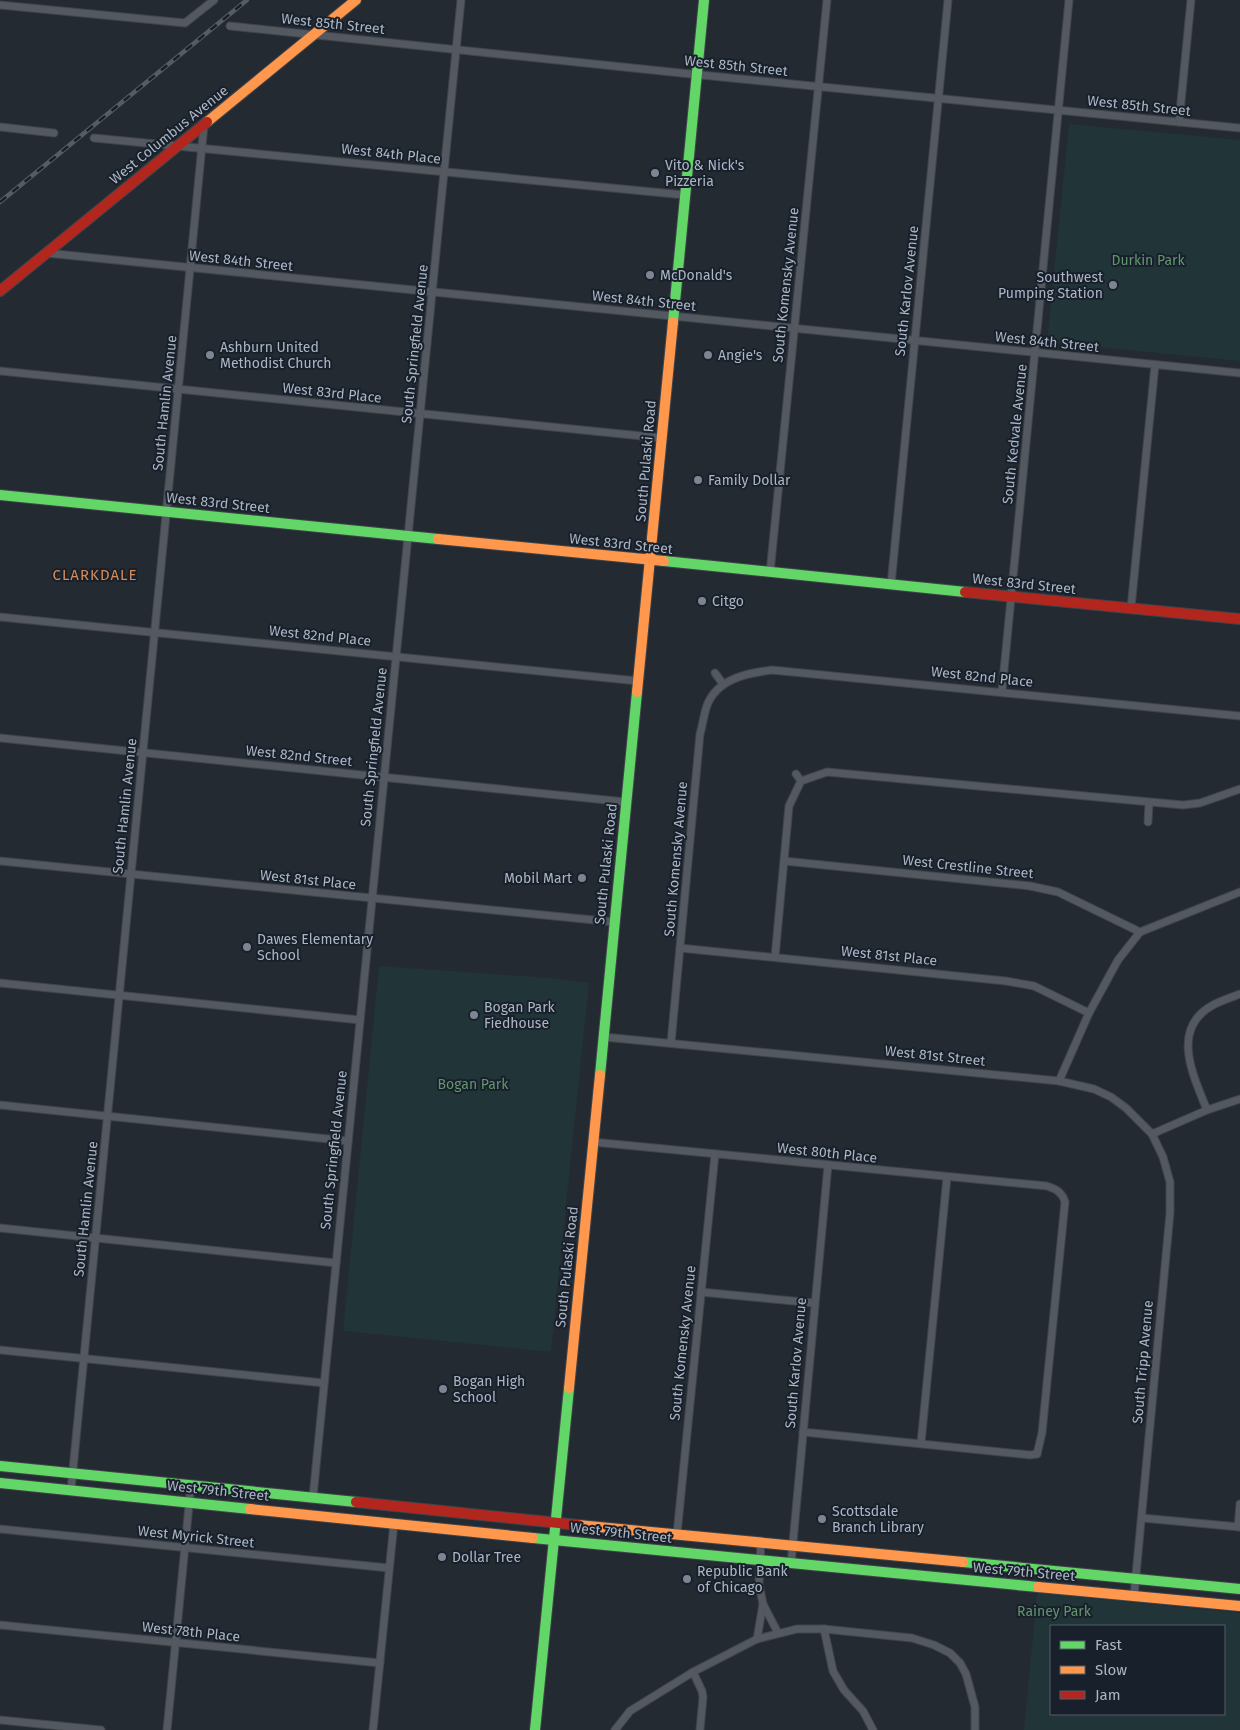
<svg xmlns="http://www.w3.org/2000/svg" width="1240" height="1730" font-family="'Fira Sans',sans-serif">
<rect width="100%" height="100%" fill="#242a31"/>
<g fill="#213437" fill-rule="evenodd">
<polygon points="1069,124 1240,140 1240,361 1047,342"/>
<polygon points="379,966 549,978 589,983 551,1352 343,1331"/>
<path d="M1037,1593L1240,1613V1730H1024ZM1051,1626H1224V1714H1051Z"/>
</g>
<g fill="none" stroke-linecap="round" stroke-linejoin="round">
<defs>
<g id="street">
<polyline points="0,5 185,23 214,0"/>
<polyline points="230,26 681,73 1240,128"/>
<polyline points="1179,122 1191,0"/>
<polyline points="0,127 54,133"/>
<polyline points="94,138 685,195"/>
<polyline points="46,253 1240,373"/>
<polyline points="0,371 662,438"/>
<polyline points="770,573 827,0"/>
<polyline points="891,585 948,0"/>
<polyline points="1131,608 1155,365"/>
<polyline points="0,617 638,681"/>
<polyline points="715,673 723,684"/>
<polyline points="1002,691 1069,0"/>
<polyline points="0,738 626,802"/>
<polyline points="796,774 801,781"/>
<polyline points="801,781 827,772 1183,805 1200,803 1240,789"/>
<polyline points="1148,822 1149,803"/>
<polyline points="0,861 614,922"/>
<polyline points="784,861 1030,886 1058,892 1140,932"/>
<polyline points="680,948 1006,981 1034,986 1089,1013"/>
<polyline points="775,957 789,806 801,781"/>
<polyline points="0,983 360,1020"/>
<polyline points="604,1037 1059,1081 1094,1089 1111,1097 1126,1108 1152,1134 1163,1157 1170,1182 1170,1213 1134,1596"/>
<path d="M671,1043L700,734C703,724 704,712 708,703C719,678 749,673 772,670L1240,716"/>
<polyline points="1059,1081 1089,1013 1118,960 1140,932 1240,892"/>
<polyline points="0,1105 348,1141"/>
<path d="M1207,1110C1193,1075 1169,1027 1215,1004C1223,1000 1232,997 1240,994"/>
<polyline points="1152,1134 1207,1110 1240,1099"/>
<path d="M593,1142L1047,1186C1056,1189 1062,1192 1065,1202L1042,1433L1037,1454"/>
<polyline points="0,1228 336,1263"/>
<polyline points="701,1292 814,1303"/>
<polyline points="0,1350 324,1383"/>
<polyline points="803,1432 1030,1455 1037,1454"/>
<polyline points="921,1443 947,1177"/>
<polyline points="71,1490 204,125"/>
<polyline points="313,1497 461,0"/>
<polyline points="1142,1518 1240,1527"/>
<polyline points="1238,1527 1240,1504"/>
<polyline points="0,1529 389,1568"/>
<polyline points="677,1534 715,1154"/>
<polyline points="761,1542 759,1584 763,1604 778,1633"/>
<polyline points="791,1564 828,1165"/>
<polyline points="0,1625 380,1663"/>
<polyline points="824,1629 833,1671 844,1690 863,1711 873,1730"/>
<polyline points="757,1639 763,1604"/>
<polyline points="693,1672 702,1691 703,1697 700,1730"/>
<polyline points="0,1720 101,1730"/>
<polyline points="167,1730 191,1485"/>
<polyline points="373,1730 394,1523"/>
<polyline points="615,1730 630,1711 693,1672 757,1639 797,1629 824,1629 912,1638 934,1645 950,1653 960,1663 966,1674 975,1707 975,1730"/>
</g>
<g id="fast">
<polyline points="673,322 704,0"/>
<polyline points="0,495 438,539"/>
<polyline points="664,561 965,592"/>
<polyline points="600,1075 637,692"/>
<polyline points="0,1466 356,1502"/>
<polyline points="0,1483 250,1509"/>
<polyline points="533,1538 1038,1587"/>
<polyline points="963,1562 1240,1589"/>
<polyline points="535,1730 569,1388"/>
</g>
<g id="slow">
<polyline points="207,122 356,0"/>
<polyline points="438,539 664,561"/>
<polyline points="637,692 673,322"/>
<polyline points="569,1388 600,1075"/>
<polyline points="250,1509 533,1538"/>
<polyline points="578,1525 963,1562"/>
<polyline points="1038,1587 1240,1606"/>
</g>
<g id="jam">
<polyline points="0,291 207,122"/>
<polyline points="965,592 1240,619"/>
<polyline points="356,1502 578,1525"/>
</g>
</defs>
<use href="#street" stroke="#40444a" stroke-width="9"/>
<use href="#fast" stroke="#40444a" stroke-width="12"/>
<use href="#slow" stroke="#40444a" stroke-width="12"/>
<use href="#jam" stroke="#40444a" stroke-width="12"/>
<use href="#street" stroke="#545860" stroke-width="7"/>
<use href="#fast" stroke="#63d668" stroke-width="10"/>
<use href="#slow" stroke="#ff974d" stroke-width="10"/>
<use href="#jam" stroke="#b3261e" stroke-width="10"/>
<defs>
<polyline id="rail" points="0,202 247,0"/>
</defs>
<use href="#rail" stroke="#575c62" stroke-width="4.5"/>
<use href="#rail" stroke="#18202b" stroke-width="2.5" stroke-dasharray="8" stroke-linecap="butt"/>
</g>
<g fill="#7c8591" stroke="#18202b" stroke-width="2">
<circle cx="655" cy="173" r="5"/>
<circle cx="650" cy="275" r="5"/>
<circle cx="1113" cy="285" r="5"/>
<circle cx="210" cy="355" r="5"/>
<circle cx="708" cy="355" r="5"/>
<circle cx="698" cy="480" r="5"/>
<circle cx="702" cy="601" r="5"/>
<circle cx="582" cy="878" r="5"/>
<circle cx="247" cy="947" r="5"/>
<circle cx="474" cy="1015" r="5"/>
<circle cx="443" cy="1389" r="5"/>
<circle cx="822" cy="1519" r="5"/>
<circle cx="442" cy="1557" r="5"/>
<circle cx="687" cy="1579" r="5"/>
</g>
<g text-anchor="middle" dominant-baseline="central" stroke-width="4" stroke-linejoin="round" paint-order="stroke">
<g font-size="14" fill="#acb6c4" stroke="#18202b">
<text transform="translate(333 24) rotate(6)">West 85th Street</text>
<text transform="translate(736 66) rotate(6)">West 85th Street</text>
<text transform="translate(1139 106) rotate(6)">West 85th Street</text>
<text transform="translate(169 135) rotate(-39)">West Columbus Avenue</text>
<text transform="translate(391 154) rotate(6)">West 84th Place</text>
<text transform="translate(241 261) rotate(6)">West 84th Street</text>
<text transform="translate(786 285) rotate(-84)">South Komensky Avenue</text>
<text transform="translate(907 291) rotate(-84)">South Karlov Avenue</text>
<text transform="translate(644 301) rotate(6)">West 84th Street</text>
<text transform="translate(1047 342) rotate(6)">West 84th Street</text>
<text transform="translate(415 344) rotate(-84)">South Springfield Avenue</text>
<text transform="translate(332 393) rotate(6)">West 83rd Place</text>
<text transform="translate(165 403) rotate(-84)">South Hamlin Avenue</text>
<text transform="translate(1015 434) rotate(-84)">South Kedvale Avenue</text>
<text transform="translate(646 461) rotate(-85)">South Pulaski Road</text>
<text transform="translate(218 503) rotate(6)">West 83rd Street</text>
<text transform="translate(621 544) rotate(6)">West 83rd Street</text>
<text transform="translate(1024 584) rotate(6)">West 83rd Street</text>
<text transform="translate(320 636) rotate(6)">West 82nd Place</text>
<text transform="translate(982 677) rotate(6)">West 82nd Place</text>
<text transform="translate(374 747) rotate(-84)">South Springfield Avenue</text>
<text transform="translate(299 756) rotate(6)">West 82nd Street</text>
<text transform="translate(125 806) rotate(-84)">South Hamlin Avenue</text>
<text transform="translate(676 859) rotate(-85)">South Komensky Avenue</text>
<text transform="translate(606 864) rotate(-84)">South Pulaski Road</text>
<text transform="translate(968 867) rotate(6)">West Crestline Street</text>
<text transform="translate(308 880) rotate(6)">West 81st Place</text>
<text transform="translate(889 956) rotate(6)">West 81st Place</text>
<text transform="translate(935 1056) rotate(6)">West 81st Street</text>
<text transform="translate(334 1150) rotate(-84)">South Springfield Avenue</text>
<text transform="translate(827 1153) rotate(6)">West 80th Place</text>
<text transform="translate(86 1209) rotate(-84)">South Hamlin Avenue</text>
<text transform="translate(567 1267) rotate(-84)">South Pulaski Road</text>
<text transform="translate(683 1343) rotate(-84)">South Komensky Avenue</text>
<text transform="translate(1143 1362) rotate(-85)">South Tripp Avenue</text>
<text transform="translate(796 1363) rotate(-85)">South Karlov Avenue</text>
<text transform="translate(218 1491) rotate(6)">West 79th Street</text>
<text transform="translate(621 1533) rotate(6)">West 79th Street</text>
<text transform="translate(196 1537) rotate(6)">West Myrick Street</text>
<text transform="translate(1024 1572) rotate(5)">West 79th Street</text>
<text transform="translate(191 1632) rotate(6)">West 78th Place</text>
</g>
<g font-size="14" fill="#acb6c4" stroke="#18202b" text-anchor="start">
<text x="665" y="165">Vito &amp; Nick's<tspan x="665" dy="16">Pizzeria</tspan></text>
<text x="660" y="275">McDonald's</text>
<text x="1103" y="277" text-anchor="end">Southwest<tspan x="1103" dy="16">Pumping Station</tspan></text>
<text x="220" y="347">Ashburn United<tspan x="220" dy="16">Methodist Church</tspan></text>
<text x="718" y="355">Angie's</text>
<text x="708" y="480">Family Dollar</text>
<text x="712" y="601">Citgo</text>
<text x="572" y="878" text-anchor="end">Mobil Mart</text>
<text x="257" y="939">Dawes Elementary<tspan x="257" dy="16">School</tspan></text>
<text x="484" y="1007">Bogan Park<tspan x="484" dy="16">Fiedhouse</tspan></text>
<text x="453" y="1381">Bogan High<tspan x="453" dy="16">School</tspan></text>
<text x="832" y="1511">Scottsdale<tspan x="832" dy="16">Branch Library</tspan></text>
<text x="452" y="1557">Dollar Tree</text>
<text x="697" y="1571">Republic Bank<tspan x="697" dy="16">of Chicago</tspan></text>
</g>
<g font-size="14" fill="#63956d" stroke="#18202b">
<text x="1148" y="260">Durkin Park</text>
<text x="473" y="1084">Bogan Park</text>
<text x="1054" y="1611">Rainey Park</text>
</g>
<g font-size="15" letter-spacing="1" fill="#d78a54" stroke="#18202b">
<text x="95" y="575">CLARKDALE</text>
</g>
</g>
<rect x="1050" y="1625" width="175" height="90" fill="#18202b" stroke="#535c68"/>
<rect x="1060" y="1641" width="25" height="8" fill="#63d668" stroke="#535c68"/>
<text x="1095" y="1650" font-size="15" fill="#acb6c4">Fast</text>
<rect x="1060" y="1666" width="25" height="8" fill="#ff974d" stroke="#535c68"/>
<text x="1095" y="1675" font-size="15" fill="#acb6c4">Slow</text>
<rect x="1060" y="1691" width="25" height="8" fill="#b3261e" stroke="#535c68"/>
<text x="1095" y="1700" font-size="15" fill="#acb6c4">Jam</text>
</svg>
